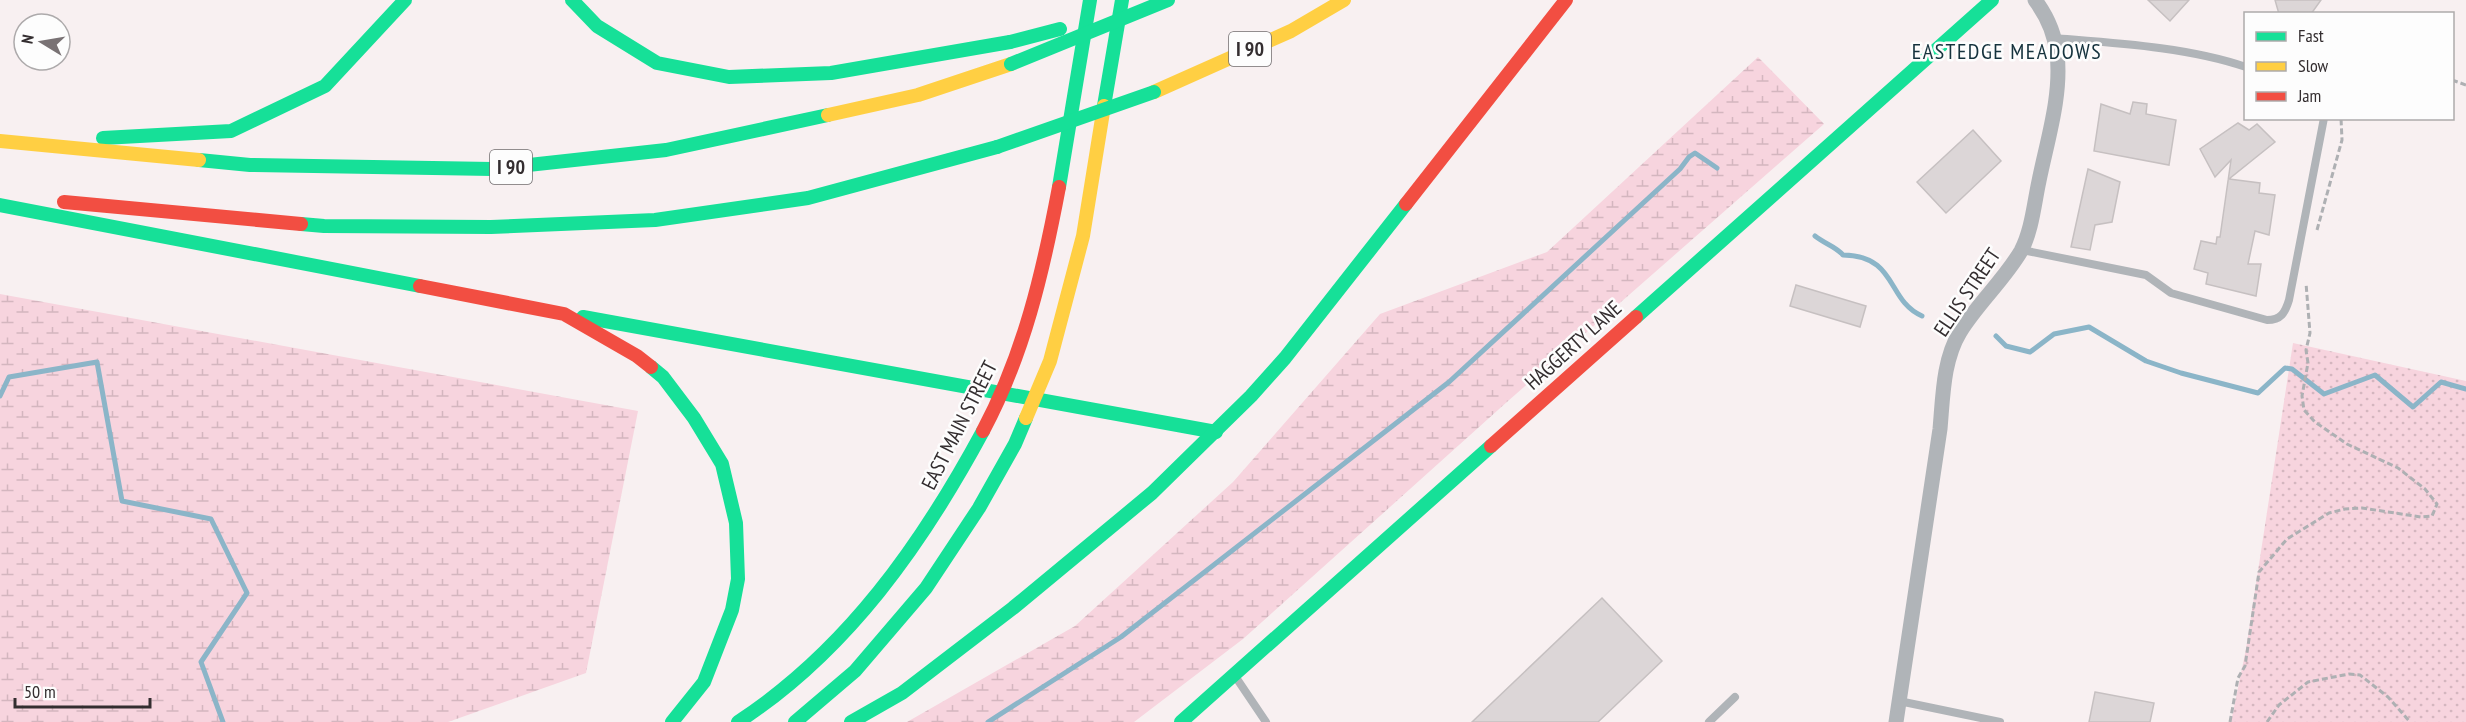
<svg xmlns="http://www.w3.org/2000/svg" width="2466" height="722" font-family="'PT Sans Narrow',sans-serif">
<defs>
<pattern id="wetland-marsh" width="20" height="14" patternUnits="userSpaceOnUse" patternTransform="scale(1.5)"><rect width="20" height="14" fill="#f7d4de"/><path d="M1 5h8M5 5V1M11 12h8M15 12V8" fill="none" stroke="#d4b6bf"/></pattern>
<pattern id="park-dots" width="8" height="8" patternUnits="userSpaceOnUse" patternTransform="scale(1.5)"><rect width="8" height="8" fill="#f7d4de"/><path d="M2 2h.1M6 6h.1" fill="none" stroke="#d4b6bf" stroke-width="1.8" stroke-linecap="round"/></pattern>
</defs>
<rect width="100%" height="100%" fill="#f8f0f1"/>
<g fill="url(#wetland-marsh)">
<polygon points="1758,57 1824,124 1508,401 1243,639 1134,722 907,722 1075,626 1233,482 1380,314 1547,252"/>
<polygon points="0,294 638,411 586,673 448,722 0,722"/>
</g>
<polygon fill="url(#park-dots)" points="2293,343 2466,381 2466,722 2231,722 2246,649"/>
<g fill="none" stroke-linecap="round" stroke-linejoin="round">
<g stroke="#8bb5c8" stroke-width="5">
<path d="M1815,236C1825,244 1835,246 1843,255C1898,256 1886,300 1922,316"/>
<polyline points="1996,336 2006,346 2030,352 2054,334 2089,327 2146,361 2181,373 2258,393 2285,368 2292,369 2324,394 2375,375 2413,407 2441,382 2466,389"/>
<polyline points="0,396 9,377 97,362 122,501 211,519 247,593 201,662 223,722"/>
<polyline points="988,722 1121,637 1449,382 1680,169 1689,157 1695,153 1717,168"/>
</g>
</g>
<g fill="#dcd6d7" stroke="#c6c0c1" stroke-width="1.5">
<polygon points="2148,0 2189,0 2170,21"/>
<polygon points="2275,0 2321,0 2311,14 2279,14"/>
<polygon points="2133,102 2147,104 2146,114 2176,120 2169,165 2094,151 2101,104 2130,114"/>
<polygon points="2238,123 2249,130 2257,124 2275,142 2229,179 2260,183 2259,193 2275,195 2269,235 2255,231 2248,264 2261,264 2256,296 2206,284 2208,273 2194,269 2201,241 2216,244 2217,237 2220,237 2231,160 2215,177 2200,149"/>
<polygon points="1973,130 2001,161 1946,213 1917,182"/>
<polygon points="2088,169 2120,182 2112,222 2095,225 2090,250 2071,247"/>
<polygon points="1796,285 1866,306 1860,327 1790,306"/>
<polygon points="1602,598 1662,661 1598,722 1472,722"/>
<polygon points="2095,692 2154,703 2150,722 2089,722"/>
</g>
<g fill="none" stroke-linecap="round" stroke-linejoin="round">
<g stroke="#aeb0b3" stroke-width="3" stroke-dasharray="6 3" stroke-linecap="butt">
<polyline points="2452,80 2466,85"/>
<polyline points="2317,230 2342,140 2341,118"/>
<polyline points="2230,722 2238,678 2245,666 2259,572 2287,539 2329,513 2345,509 2362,508 2421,517 2432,516 2437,504 2425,489 2398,468 2347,444 2315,422 2304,410 2302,396 2308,363 2306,350 2310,333 2306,283"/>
<polyline points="2267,722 2279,705 2308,682 2349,674 2360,675 2388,697 2410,722"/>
</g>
<g stroke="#b0b4b8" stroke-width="8">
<path d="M2054,38C2115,43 2188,47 2246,67"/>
<path d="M2022,250L2146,275L2171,293L2267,320C2281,320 2285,313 2289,300L2324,118"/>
<polyline points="1235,676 1266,722"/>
<polyline points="1899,701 2000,722"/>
<polyline points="1709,722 1735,697"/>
</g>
<path stroke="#b0b4b8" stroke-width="15" d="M1896,722L1940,429C1943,396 1943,360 1960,332C1978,303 2004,280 2021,251C2032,230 2034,204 2039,181C2047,141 2062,95 2057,54C2055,35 2047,16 2035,0"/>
<g stroke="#16e098" stroke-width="14">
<polyline points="572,0 597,26 657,63 729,77 831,73 1010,42"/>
<polyline points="1104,106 1122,0"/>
<polyline points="103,138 231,131 325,86 405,0"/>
<polyline points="199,160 250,165 492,169 666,150 828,115"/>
<polyline points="1059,187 1090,0"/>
<polyline points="0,205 420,286"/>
<polyline points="301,224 324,226 491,227 655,220 808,198 997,147"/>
<polyline points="583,317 1216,432"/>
<polyline points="1636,317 1992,0"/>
<polyline points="651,367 663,377 694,418 722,464 736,523 738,579 732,610 704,682 672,722"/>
<path d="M738,722C847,651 922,544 983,431"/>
<polyline points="795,722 855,671 926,588 979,508 1015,444 1026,418"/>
<polyline points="851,722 902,693 1013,608 1152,493 1251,396 1285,358 1406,204"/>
<polyline points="1181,722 1491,446"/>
</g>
<g stroke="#ffcf43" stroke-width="14">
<polyline points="1154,92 1291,31 1344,0"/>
<polyline points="828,115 918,95 1011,64"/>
<polyline points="0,141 199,160"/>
<polyline points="1026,418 1050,361 1083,236 1104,106"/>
</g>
<g stroke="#f24e42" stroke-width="14">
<polyline points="64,202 301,224"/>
<polyline points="1406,204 1566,0"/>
<polyline points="420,286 564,314 637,356 651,367"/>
<path d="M983,431C1024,354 1043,272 1059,187"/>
<polyline points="1491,446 1636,317"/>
</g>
<g stroke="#16e098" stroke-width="14">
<polyline points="1010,42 1060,29"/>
<polyline points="1011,64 1168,0"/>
<polyline points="997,147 1154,92"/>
</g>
</g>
<g text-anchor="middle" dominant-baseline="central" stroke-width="5" stroke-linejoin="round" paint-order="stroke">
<g fill="#fdfdfd" stroke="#706c6e" stroke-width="1.5">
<rect x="1229" y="32" width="42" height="34" rx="4.5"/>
<rect x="490" y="150" width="42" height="34" rx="4.5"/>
</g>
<g font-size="20" font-weight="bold" fill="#342e30">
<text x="1250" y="49">I 90</text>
<text x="511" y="167">I 90</text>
</g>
<g font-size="21" fill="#342e30" stroke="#fdfdfd">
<text transform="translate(1967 292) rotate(-56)">ELLIS STREET</text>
<text transform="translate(1573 345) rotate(-42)">HAGGERTY LANE</text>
<text transform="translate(959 425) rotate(-63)">EAST MAIN STREET</text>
</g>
<g font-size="22" letter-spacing="1.5" fill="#15323d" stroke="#fdfdfd">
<text x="2007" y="51">EASTEDGE MEADOWS</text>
</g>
</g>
<rect x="2244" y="12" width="210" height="108" fill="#fdfdfd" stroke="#adaaab" stroke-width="1.5"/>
<rect x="2256" y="32" width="30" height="9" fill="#16e098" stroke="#adaaab" stroke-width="1.5"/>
<text x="2298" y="42" font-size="18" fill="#342e30">Fast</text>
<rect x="2256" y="62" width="30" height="9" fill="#ffcf43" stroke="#adaaab" stroke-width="1.5"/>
<text x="2298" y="72" font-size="18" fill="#342e30">Slow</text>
<rect x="2256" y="92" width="30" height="9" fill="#f24e42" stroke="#adaaab" stroke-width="1.5"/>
<text x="2298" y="102" font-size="18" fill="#342e30">Jam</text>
<g transform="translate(42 42) rotate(281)"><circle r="28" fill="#fdfdfd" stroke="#adaaab" stroke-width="1.5"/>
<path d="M0-4.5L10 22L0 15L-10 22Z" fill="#797274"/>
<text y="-9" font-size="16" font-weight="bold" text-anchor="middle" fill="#342e30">N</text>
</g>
<path d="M15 698v9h135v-9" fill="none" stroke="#342e30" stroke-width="3"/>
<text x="24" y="698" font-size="18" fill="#342e30" stroke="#fdfdfd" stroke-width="4.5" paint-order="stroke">50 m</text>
</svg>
